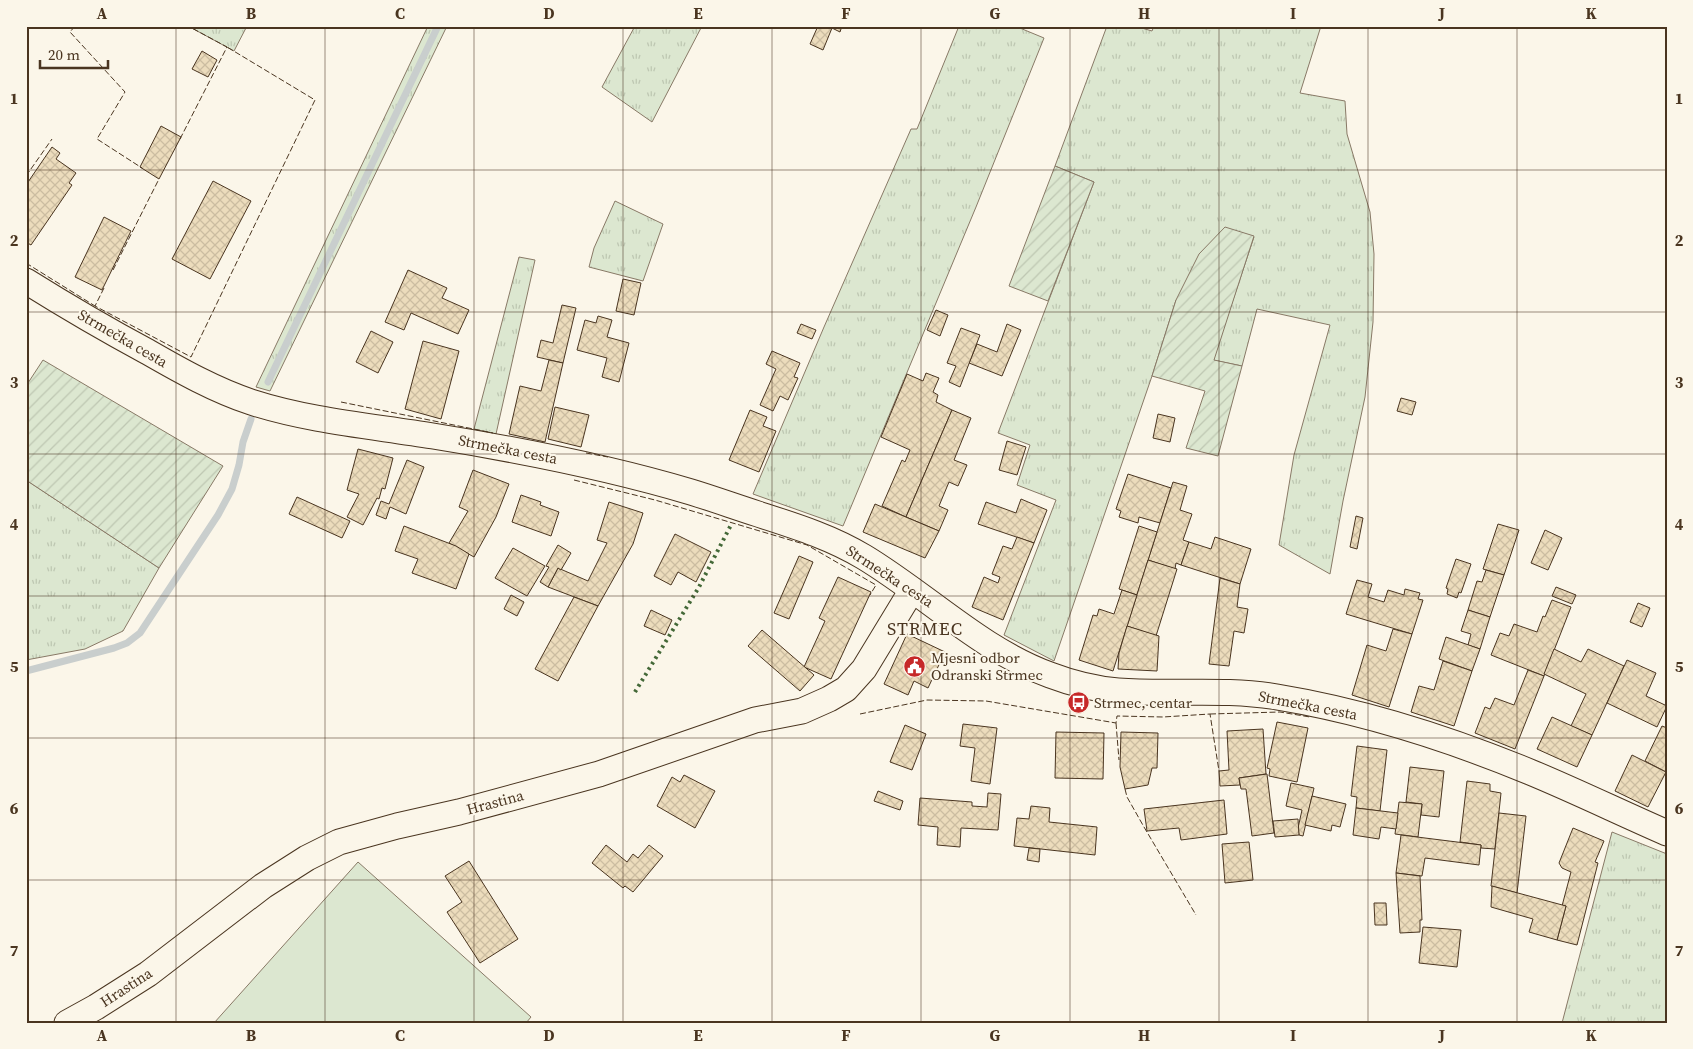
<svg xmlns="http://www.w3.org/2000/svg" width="1693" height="1049" font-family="'Source Serif 4',serif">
<defs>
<pattern id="grass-tufts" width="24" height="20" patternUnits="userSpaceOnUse" patternTransform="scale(1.25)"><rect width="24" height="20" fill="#dce7d0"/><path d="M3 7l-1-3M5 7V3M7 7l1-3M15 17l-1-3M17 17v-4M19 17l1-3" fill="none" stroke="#bec7b2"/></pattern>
<pattern id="garden-furrows" width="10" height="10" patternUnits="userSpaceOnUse" patternTransform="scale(1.25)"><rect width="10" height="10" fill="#dce7d0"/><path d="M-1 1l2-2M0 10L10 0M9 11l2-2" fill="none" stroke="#bec7b2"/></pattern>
<pattern id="building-cross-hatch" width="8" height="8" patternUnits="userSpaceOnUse" patternTransform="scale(1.25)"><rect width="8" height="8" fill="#ecdcbc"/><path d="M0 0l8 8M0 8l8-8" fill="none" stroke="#ccbda1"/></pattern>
</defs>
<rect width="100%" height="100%" fill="#fbf6e9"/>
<g fill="url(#grass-tufts)" stroke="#887966">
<polygon points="188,26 247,26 234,51"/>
<polygon points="428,26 447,26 270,391 256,387"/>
<polygon points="635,26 702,26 652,122 602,87"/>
<polygon points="959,26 1015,26 1044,38 976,207 843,526 753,494 824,327 911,129 917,129"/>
<polygon points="1107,26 1135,26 1152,31 1154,26 1321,26 1300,93 1345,101 1347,134 1370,212 1374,254 1373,322 1365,397 1343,501 1330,574 1279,545 1294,455 1330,325 1257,309 1242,366 1213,360 1254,237 1176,300 1152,376 1054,661 1004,635 1056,500 1017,485 1030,445 998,433 1094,182 1055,166"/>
<polygon points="615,201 663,224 643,281 589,267 594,248"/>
<polygon points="519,257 535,260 496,434 474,429"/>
<polygon points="26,480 159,568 123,631 85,649 26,660"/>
<polygon points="1612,832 1667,854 1667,1023 1562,1023"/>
</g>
<polygon fill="#dce7d0" stroke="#887966" points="358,862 531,1017 526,1023 214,1023"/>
<g fill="url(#garden-furrows)" stroke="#887966">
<polygon points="1055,166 1094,182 1048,301 1009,286"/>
<polygon points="1225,227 1254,236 1214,360 1242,366 1218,456 1186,448 1205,391 1152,376 1176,300 1199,254"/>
<polygon points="43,360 223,466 159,568 26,480 26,386"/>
</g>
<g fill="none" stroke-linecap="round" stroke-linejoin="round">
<g stroke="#c9cecd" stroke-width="7">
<polyline points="268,382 438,26"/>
<polyline points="26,671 114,648 127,643 140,633 218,515 232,489 239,465 243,442 251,419"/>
</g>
</g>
<g fill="url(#building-cross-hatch)" stroke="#4a3520">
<polygon points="818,26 842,26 840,32 832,28 823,50 810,44"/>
<polygon points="202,51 217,60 208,77 192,69"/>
<polygon points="161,126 181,137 159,179 140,167"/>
<polygon points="52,147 60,153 56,159 76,173 69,183 72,185 31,245 26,242 26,185"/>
<polygon points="213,181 251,201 210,279 172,259"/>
<polygon points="104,217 131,231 102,290 75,277"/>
<polygon points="408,270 447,288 442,298 469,310 458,334 411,313 404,330 385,322"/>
<polygon points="623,279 641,283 634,315 616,311"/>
<polygon points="562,305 576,308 563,363 537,357 541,340 553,343"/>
<polygon points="936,310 948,315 940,336 927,330"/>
<polygon points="598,316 612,320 607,337 629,343 619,382 602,377 607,358 577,350 585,320 596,323"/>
<polygon points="801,324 816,330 812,339 797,333"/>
<polygon points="1007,324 1021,330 1002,376 969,363 977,344 997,352"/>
<polygon points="961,328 980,335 960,387 949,382 956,366 947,363"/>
<polygon points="371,331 393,342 378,373 356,362"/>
<polygon points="423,341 459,351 441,419 405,409"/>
<polygon points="772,351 800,363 794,377 798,378 788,400 780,396 773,411 760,405 776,369 766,364"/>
<polygon points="549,360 563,363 545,442 509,434 520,386 541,391"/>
<polygon points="926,373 939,378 933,392 938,395 936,402 952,410 906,517 882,506 902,460 905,462 910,450 881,437 907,374 923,381"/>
<polygon points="1401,398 1416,402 1412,415 1397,411"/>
<polygon points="555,407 589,415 581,447 548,439"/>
<polygon points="750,410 767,417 763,426 776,431 759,472 729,460"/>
<polygon points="952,410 971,418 954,460 967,465 958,486 949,482 939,506 948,510 939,531 906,517"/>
<polygon points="1158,414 1175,418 1170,442 1153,438"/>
<polygon points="1007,441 1026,447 1017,475 999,470"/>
<polygon points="358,449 393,458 385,489 382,488 379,499 377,498 363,525 347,517 359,494 347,490"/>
<polygon points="407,460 424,467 406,514 390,507 386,519 376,515 381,501 389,504"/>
<polygon points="473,470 509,484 496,517 474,557 449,543 468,511 459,507"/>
<polygon points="1128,474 1171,488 1160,523 1139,517 1138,523 1119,517 1121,511 1116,509"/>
<polygon points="1173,482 1187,486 1180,510 1192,514 1183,540 1189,542 1181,565 1176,563 1175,569 1148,560"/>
<polygon points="521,495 541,502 540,505 559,512 551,536 512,522"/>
<polygon points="297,497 350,521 342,538 289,514"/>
<polygon points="1021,499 1047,510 1034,543 978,524 986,502 1016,513"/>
<polygon points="609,502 643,513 633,544 598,606 548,587 558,568 588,581 607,543 597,540"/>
<polygon points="875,504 939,531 925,558 863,532"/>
<polygon points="1356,516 1363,518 1357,549 1350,547"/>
<polygon points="1498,524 1519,530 1504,575 1483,569"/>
<polygon points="404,526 456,546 469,554 456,589 412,573 418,559 395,551"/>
<polygon points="1139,526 1157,532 1137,595 1119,589"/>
<polygon points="1545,530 1562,538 1548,570 1531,563"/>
<polygon points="675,534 711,552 696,582 678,572 671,585 654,576"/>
<polygon points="1017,537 1034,543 1003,620 972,607 984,577 998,583 1000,577 992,574 1003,546 1012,549"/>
<polygon points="1215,537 1251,549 1240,584 1181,565 1189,542 1211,549"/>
<polygon points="558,545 571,553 561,570 558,568 548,587 540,582 549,567 546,566"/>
<polygon points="513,548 545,566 527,596 495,578"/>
<polygon points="799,556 813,562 789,619 774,613"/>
<polygon points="1456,559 1471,564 1461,593 1459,592 1457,598 1447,594 1448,589 1446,588"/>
<polygon points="1148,560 1177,569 1156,636 1127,626"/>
<polygon points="1486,570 1504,575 1490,617 1468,610 1477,581 1482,582"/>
<polygon points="838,577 871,592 831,679 804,667 825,621 819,618"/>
<polygon points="1220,578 1240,584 1237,607 1248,609 1244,633 1234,631 1229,666 1209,664"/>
<polygon points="1357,580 1372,584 1368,597 1384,602 1388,590 1404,595 1405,589 1420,593 1418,599 1423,600 1412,634 1346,614"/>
<polygon points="1556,587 1576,595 1572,604 1552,596"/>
<polygon points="1122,590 1137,595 1113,671 1079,660 1093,615 1097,616 1099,609 1114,614"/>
<polygon points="511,595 524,602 517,616 504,609"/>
<polygon points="574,597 598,606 558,681 535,669"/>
<polygon points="1552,600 1571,607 1544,676 1491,655 1500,633 1509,636 1514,624 1537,632 1543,616 1545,617"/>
<polygon points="1638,603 1650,608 1642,627 1630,622"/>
<polygon points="651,610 672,620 665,635 644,626"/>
<polygon points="1468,610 1490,617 1480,649 1468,645 1471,634 1461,631"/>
<polygon points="1127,626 1159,636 1157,671 1118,669 1119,653"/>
<polygon points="1393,629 1412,634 1389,707 1352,695 1367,645 1386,651"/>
<polygon points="762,630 814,675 800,691 748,646"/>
<polygon points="907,634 945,652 928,688 914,681 908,695 884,684"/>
<polygon points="1446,637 1480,649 1472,671 1439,659"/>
<polygon points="1554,649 1581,662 1588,649 1624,666 1592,735 1571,726 1586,694 1544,674"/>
<polygon points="1627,660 1656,673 1646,696 1667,706 1657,727 1607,703"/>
<polygon points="1443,661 1472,671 1454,726 1411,712 1419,686 1434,690"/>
<polygon points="1528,670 1544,676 1515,749 1475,733 1485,707 1490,709 1495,698 1514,705"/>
<polygon points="1552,717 1592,735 1577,767 1537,749"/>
<polygon points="1277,722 1308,728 1297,782 1269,776 1270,769 1267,768"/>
<polygon points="963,724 997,728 990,784 971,781 975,748 960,746"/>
<polygon points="905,725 926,734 912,770 890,762"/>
<polygon points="1662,726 1667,728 1666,772 1645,761"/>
<polygon points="1263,729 1266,774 1239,778 1240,785 1220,786 1219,771 1229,770 1227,731"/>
<polygon points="1056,732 1104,733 1103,779 1055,778"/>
<polygon points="1121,732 1158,733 1157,768 1152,768 1148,785 1125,789 1120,767"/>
<polygon points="1357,746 1387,750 1380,811 1356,808 1357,797 1351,796"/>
<polygon points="1632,755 1666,772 1648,807 1615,791"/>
<polygon points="1410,767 1444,771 1439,817 1421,815 1422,804 1406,802"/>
<polygon points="1267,774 1274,833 1252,836 1246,789 1241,789 1239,778"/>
<polygon points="684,775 715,791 695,828 657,806 672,777 680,782"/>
<polygon points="1467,781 1490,784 1490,791 1501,793 1495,849 1481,848 1481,845 1460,842"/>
<polygon points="1291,783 1314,788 1303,836 1299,835 1298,828 1302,810 1286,806"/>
<polygon points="878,791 903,801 900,810 874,801"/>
<polygon points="988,793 1001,794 998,830 961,828 960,847 937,845 938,827 918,825 920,798 972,802 972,806 987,807"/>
<polygon points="1312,796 1346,804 1340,827 1332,825 1331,831 1305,825"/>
<polygon points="1224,800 1227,834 1181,840 1179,828 1147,831 1144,809"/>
<polygon points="1399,802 1422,804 1418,837 1395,834"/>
<polygon points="1031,806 1050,808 1049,822 1097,827 1095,855 1014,846 1017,818 1029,819"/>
<polygon points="1356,808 1398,813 1396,829 1381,827 1379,839 1353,835"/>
<polygon points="1499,813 1526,816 1517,893 1491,886"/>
<polygon points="1298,819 1299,835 1275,837 1273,821"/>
<polygon points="1573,828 1604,841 1595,862 1598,863 1577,945 1557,940 1566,906 1562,906 1571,872 1562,868 1559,863"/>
<polygon points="1401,835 1481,845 1479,865 1425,858 1422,876 1396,873"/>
<polygon points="1249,842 1253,880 1225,883 1222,844"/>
<polygon points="606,845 627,862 633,854 638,858 649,845 663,856 633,892 625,886 623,888 592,863"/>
<polygon points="1029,848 1040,849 1039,862 1027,860"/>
<polygon points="469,861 518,939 480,963 447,912 462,902 445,876"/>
<polygon points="1396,873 1420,876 1422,920 1420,920 1420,932 1400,933"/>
<polygon points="1492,886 1566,906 1557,940 1529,932 1533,919 1491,907"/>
<polygon points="1374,903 1386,903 1387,925 1375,925"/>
<polygon points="1423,927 1461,930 1457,967 1419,963"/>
</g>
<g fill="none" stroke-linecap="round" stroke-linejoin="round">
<defs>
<g id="minor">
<path d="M26,281C66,306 107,330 148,352C181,371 215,390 251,402C310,421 372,426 433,436C520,450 607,467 691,492C714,499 736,507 758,514C795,526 831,537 864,557C927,595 981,650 1050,675C1071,683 1095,689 1118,691C1171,695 1224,688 1277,697C1362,711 1450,739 1530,772C1576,791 1621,813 1667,833"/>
<polyline points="67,1023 96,1007 148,974 263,886 307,858 339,842 397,826 459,812 599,774 755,720 802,711 829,699 846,689 864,669 912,590"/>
</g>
</defs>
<use href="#minor" stroke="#4a3520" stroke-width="27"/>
<use href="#minor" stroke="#fbf6e9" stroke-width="25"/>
<polyline stroke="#436837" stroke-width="4" stroke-dasharray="2.5 4" stroke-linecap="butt" points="635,692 699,587 732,523"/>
<g stroke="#4a3520" stroke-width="1" stroke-dasharray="6 2.5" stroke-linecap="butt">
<polyline points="75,26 70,32 125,92 97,139 142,168"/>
<polyline points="180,139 227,47 188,26"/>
<polyline points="26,176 52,139"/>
<polyline points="26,263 95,306"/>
<polyline points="113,270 159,179"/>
<polyline points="104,288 95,306 191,357 315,100 227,47"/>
<polyline points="341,402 493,433"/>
<polyline points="586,453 608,457"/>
<polyline points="574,480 655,500 807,545 876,585 870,595"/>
<polyline points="860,714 927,700 986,701 1116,723 1117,716 1163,717 1210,714 1219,771"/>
<polyline points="1210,714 1280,712 1310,717"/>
<polyline points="1116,723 1119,760"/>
<polyline points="1125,789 1127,797 1144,827 1196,915"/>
</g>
</g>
<path fill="none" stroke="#4a3520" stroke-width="1" stroke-opacity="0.55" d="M176,26V1023M325,26V1023M474,26V1023M623,26V1023M772,26V1023M921,26V1023M1070,26V1023M1219,26V1023M1368,26V1023M1517,26V1023M26,170H1667M26,312H1667M26,454H1667M26,596H1667M26,738H1667M26,880H1667"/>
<defs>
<symbol id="civic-disc" viewBox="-11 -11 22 22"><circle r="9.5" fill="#c62828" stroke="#fbf6e9"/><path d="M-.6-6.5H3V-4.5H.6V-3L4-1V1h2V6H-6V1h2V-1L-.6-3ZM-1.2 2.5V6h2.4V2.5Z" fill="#fff"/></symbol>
<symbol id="bus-disc" viewBox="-11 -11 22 22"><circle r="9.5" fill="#c62828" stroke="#fbf6e9"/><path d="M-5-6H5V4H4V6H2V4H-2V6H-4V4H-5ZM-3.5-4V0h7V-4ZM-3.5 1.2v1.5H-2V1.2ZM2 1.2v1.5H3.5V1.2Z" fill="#fff"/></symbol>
</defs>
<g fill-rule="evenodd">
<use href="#civic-disc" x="902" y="654" width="25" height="25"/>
<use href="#bus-disc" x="1066" y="690" width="25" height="25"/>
</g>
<g text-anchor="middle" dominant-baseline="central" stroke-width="4" stroke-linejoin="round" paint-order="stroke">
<g font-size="15" fill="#4a3520" stroke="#fbf6e9">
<text transform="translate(123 338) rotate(30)">Strmečka cesta</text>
<text transform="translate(508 449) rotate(11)">Strmečka cesta</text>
<text transform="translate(890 576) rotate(33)">Strmečka cesta</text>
<text transform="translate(1308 705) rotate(11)">Strmečka cesta</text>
<text transform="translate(495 802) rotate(-15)">Hrastina</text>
<text transform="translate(126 987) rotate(-33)">Hrastina</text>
</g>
<g font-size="15" fill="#4a3520" stroke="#fbf6e9" text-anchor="start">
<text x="931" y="657">Mjesni odbor<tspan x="931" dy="17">Odranski Strmec</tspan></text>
<text x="1094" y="702">Strmec, centar</text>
</g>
<g font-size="18" letter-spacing="1" fill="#4a3520" stroke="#fbf6e9">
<text x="925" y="628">STRMEC</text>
</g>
</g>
<rect width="1693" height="1049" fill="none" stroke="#fbf6e9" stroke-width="55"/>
<path d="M40 60v8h68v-8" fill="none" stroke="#4a3520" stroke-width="2.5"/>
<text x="48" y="60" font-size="15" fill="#4a3520" stroke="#fbf6e9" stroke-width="4" paint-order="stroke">20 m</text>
<rect x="28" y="28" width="1638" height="994" fill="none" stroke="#4a3520" stroke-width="2"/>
<g font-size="16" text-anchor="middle" font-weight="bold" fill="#4a3520">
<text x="102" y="19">A</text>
<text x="251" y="19">B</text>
<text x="400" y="19">C</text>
<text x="549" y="19">D</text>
<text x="698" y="19">E</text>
<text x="846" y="19">F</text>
<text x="995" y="19">G</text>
<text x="1144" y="19">H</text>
<text x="1293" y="19">I</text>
<text x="1442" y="19">J</text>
<text x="1591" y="19">K</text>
<text x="14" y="104">1</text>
<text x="1679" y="104">1</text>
<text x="14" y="246">2</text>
<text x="1679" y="246">2</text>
<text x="14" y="388">3</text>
<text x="1679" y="388">3</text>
<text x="14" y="530">4</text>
<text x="1679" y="530">4</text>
<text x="14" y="672">5</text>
<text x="1679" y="672">5</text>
<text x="14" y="814">6</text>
<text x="1679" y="814">6</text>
<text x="14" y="956">7</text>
<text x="1679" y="956">7</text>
<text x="102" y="1041">A</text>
<text x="251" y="1041">B</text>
<text x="400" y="1041">C</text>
<text x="549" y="1041">D</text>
<text x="698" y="1041">E</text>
<text x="846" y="1041">F</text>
<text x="995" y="1041">G</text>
<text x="1144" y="1041">H</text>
<text x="1293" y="1041">I</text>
<text x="1442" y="1041">J</text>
<text x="1591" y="1041">K</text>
</g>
</svg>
